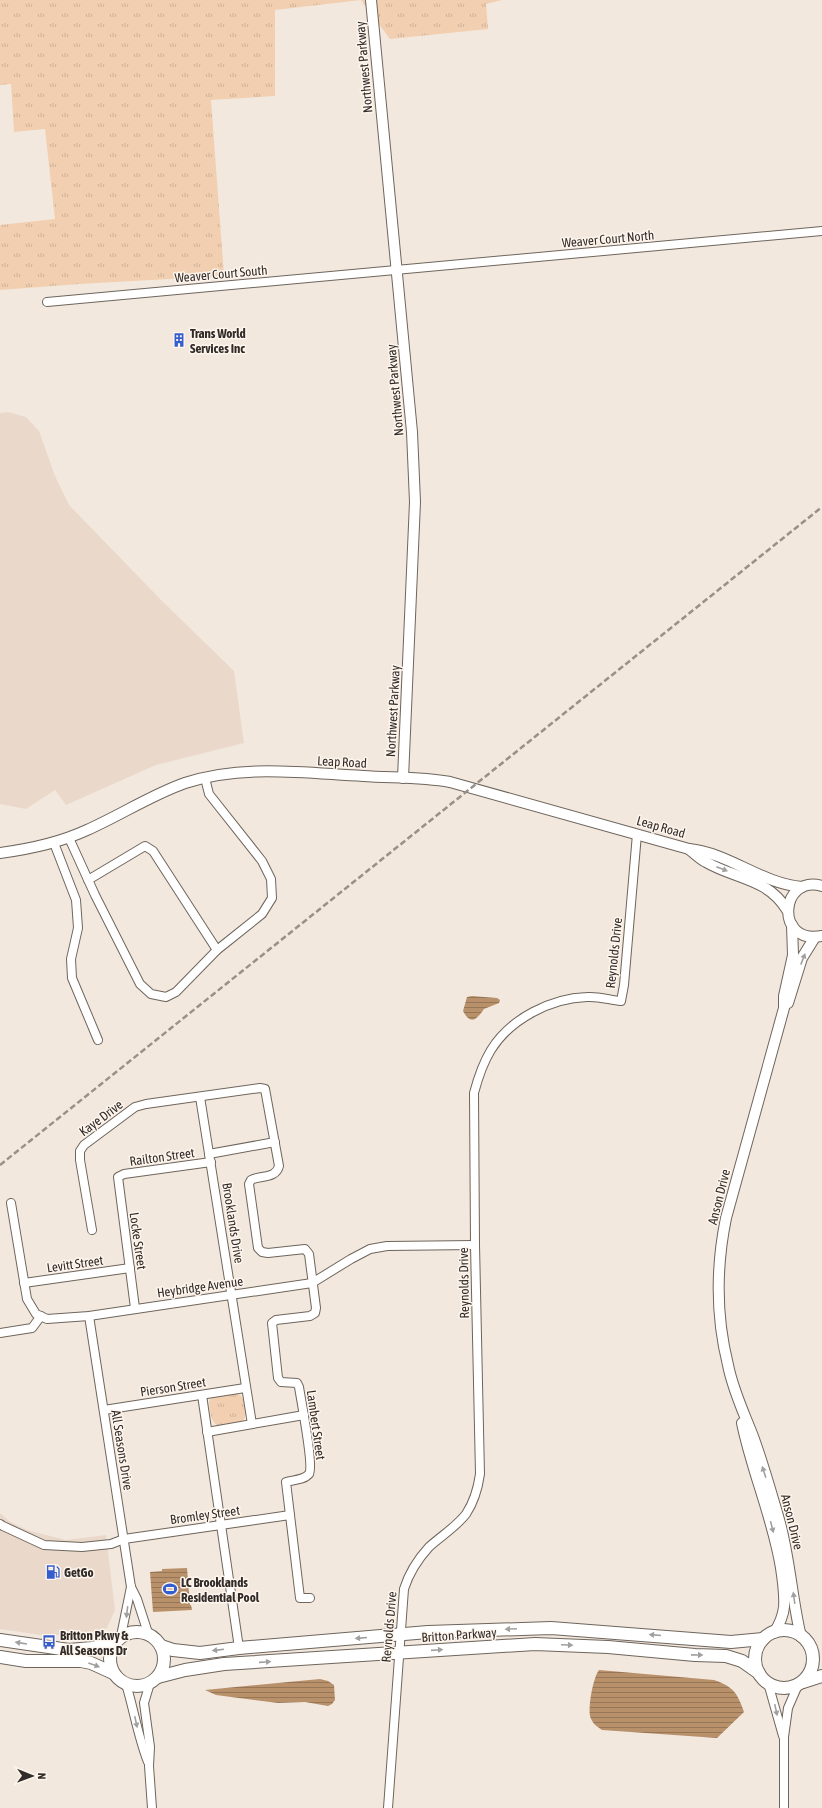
<svg xmlns="http://www.w3.org/2000/svg" width="822" height="1808" font-family="'Asap Condensed',sans-serif">
<defs>
<pattern id="grass-tufts" width="24" height="20" patternUnits="userSpaceOnUse"><rect width="24" height="20" fill="#f1cfb0"/><path d="M3 7l-1-3M5 7V3M7 7l1-3M15 17l-1-3M17 17v-4M19 17l1-3" fill="none" stroke="#cfb297"/></pattern>
<pattern id="water-rules" width="6" height="5" patternUnits="userSpaceOnUse"><rect width="6" height="5" fill="#b8906a"/><path d="M0 2.5h6" fill="none" stroke="#967657"/></pattern>
</defs>
<rect width="100%" height="100%" fill="#f3e8de"/>
<g fill="#ead9cb">
<polygon points="8,412 26,417 39,431 55,476 69,505 162,601 234,671 244,743 156,765 66,805 55,790 26,809 0,804 0,413"/>
<polygon points="0,1513 9,1521 27,1530 66,1540 106,1535 115,1610 107,1628 91,1635 40,1635 0,1629"/>
</g>
<g fill="url(#grass-tufts)">
<polygon points="0,0 502,0 486,4 488,29 390,39 361,0 275,10 275,96 211,100 224,276 79,284 0,290 0,225 55,219 45,129 14,132 11,84 0,85"/>
<path d="M238,1394C247,1399 249,1414 242,1422L218,1426C210,1421 210,1411 209,1402L211,1398Z"/>
</g>
<g fill="url(#water-rules)">
<path d="M472,996L497,998L500,1000L499,1003L484,1009C477,1019 471,1026 463,1011L467,997Z"/>
<polygon points="187,1568 190,1605 191,1605 192,1610 153,1612 150,1572 162,1571 162,1569"/>
<path d="M599,1670L714,1680C734,1687 737,1693 744,1712L717,1738L602,1730C596,1726 592,1723 590,1716C588,1706 593,1678 599,1670Z"/>
<polygon points="320,1679 328,1681 334,1685 335,1700 332,1704 328,1706 305,1702 278,1703 216,1695 205,1690"/>
</g>
<g fill="none" stroke-linecap="round" stroke-linejoin="round">
<defs>
<g id="minor">
<polyline points="47,302 822,231"/>
<polyline points="69,838 95,895 140,984 151,994 166,997 176,992 217,950 262,914 272,898 271,879 262,861 209,794 205,778"/>
<polyline points="54,843 76,900 78,928 71,959 72,978 98,1040"/>
<polyline points="88,880 145,846 153,851 217,950"/>
<polyline points="200,1097 252,1424"/>
<polyline points="209,1154 275,1142"/>
<polyline points="11,1203 27,1299 36,1314 47,1319 89,1316 312,1283 351,1259 370,1249 387,1246 475,1245"/>
<path d="M92,1230L80,1160V1151L84,1145L135,1107L146,1104L260,1088L265,1089L279,1166C276,1179 260,1175 251,1180L249,1184L258,1248L262,1252L268,1253L305,1249L309,1254L316,1308L315,1313L310,1316L276,1320L272,1323L278,1378L281,1382L297,1383L299,1387C301,1400 314,1466 309,1474C304,1480 293,1480 286,1482L300,1598H310"/>
<polyline points="24,1283 130,1268"/>
<polyline points="135,1308 118,1177 124,1174 211,1162"/>
<polyline points="89,1316 131,1587 137,1599 148,1633"/>
<polyline points="0,1333 32,1328 41,1316"/>
<polyline points="202,1395 239,1648"/>
<polyline points="104,1410 245,1388"/>
<polyline points="207,1432 304,1415"/>
<polyline points="0,1524 3,1526 44,1545 82,1547 111,1544 124,1539 290,1515"/>
<polyline points="121,1636 131,1587"/>
<polyline points="150,1683 144,1703 150,1747 149,1766 152,1808"/>
<polyline points="768,1683 783,1736"/>
<path d="M126,1684C134,1710 138,1737 148,1762"/>
<path d="M388,1808L404,1589C409,1573 418,1559 429,1547C441,1536 456,1527 466,1514C474,1502 478,1488 480,1474L475,1245L474,1093C478,1078 483,1063 491,1050C510,1019 551,998 587,997C598,996 610,1000 621,1001L624,985L637,834"/>
<polyline points="784,1808 784,1737 788,1708 798,1685"/>
</g>
<g id="tertiary">
<polyline points="371,0 412,432 415,502 403,778"/>
<path d="M689,849C694,853 700,859 706,862C735,879 768,878 787,910"/>
<path d="M0,853C30,849 59,843 87,830C121,815 151,795 185,783C242,764 304,773 363,776C392,778 422,777 450,782L689,849C729,853 760,883 802,887"/>
<path d="M822,886C780,874 774,945 822,936"/>
<path d="M792,925L793,955L784,996V1008L726,1218C716,1267 716,1317 728,1365C733,1391 745,1415 754,1439C764,1467 772,1495 780,1523C790,1561 792,1599 801,1637"/>
<polyline points="788,1003 802,958 815,937"/>
<path d="M742,1423C752,1472 773,1518 781,1568C783,1581 785,1594 784,1607C783,1617 779,1625 774,1633"/>
</g>
<g id="secondary">
<circle cx="784" cy="1659" r="29"/>
<circle cx="137" cy="1659" r="27"/>
<polyline points="0,1640 69,1650 92,1648 115,1642"/>
<polyline points="161,1646 173,1650 200,1653 239,1648 428,1632 551,1628 731,1642 763,1639"/>
<polyline points="0,1657 26,1661 81,1661 91,1663 113,1673"/>
<polyline points="158,1677 185,1670 224,1664 535,1644 608,1647 695,1655 726,1656 742,1661 759,1673"/>
<polyline points="803,1682 822,1676"/>
</g>
</defs>
<use href="#minor" stroke="#6e655c" stroke-width="10"/>
<use href="#tertiary" stroke="#6e655c" stroke-width="12"/>
<use href="#secondary" stroke="#6e655c" stroke-width="14"/>
<use href="#minor" stroke="#fff" stroke-width="8"/>
<use href="#tertiary" stroke="#fff" stroke-width="10"/>
<use href="#secondary" stroke="#fff" stroke-width="12"/>
<polyline stroke="#989089" stroke-width="2.5" stroke-dasharray="6 3" stroke-linecap="butt" points="0,1165 822,507"/>
</g>
<defs><path id="oneway-solid" d="M-6-.8H1V-3.2L6.5 0L1 3.2V.8H-6Z"/></defs>
<g fill="#a2a09f">
<use href="#oneway-solid" transform="translate(722 869) rotate(21)"/>
<use href="#oneway-solid" transform="translate(803 959) rotate(-69)"/>
<use href="#oneway-solid" transform="translate(764 1472) rotate(-108)"/>
<use href="#oneway-solid" transform="translate(772 1527) rotate(76)"/>
<use href="#oneway-solid" transform="translate(794 1598) rotate(-98)"/>
<use href="#oneway-solid" transform="translate(127 1612) rotate(97)"/>
<use href="#oneway-solid" transform="translate(511 1629) rotate(178)"/>
<use href="#oneway-solid" transform="translate(655 1635) rotate(-175)"/>
<use href="#oneway-solid" transform="translate(361 1638) rotate(175)"/>
<use href="#oneway-solid" transform="translate(21 1643) rotate(-171)"/>
<use href="#oneway-solid" transform="translate(567 1645) rotate(2)"/>
<use href="#oneway-solid" transform="translate(218 1650) rotate(173)"/>
<use href="#oneway-solid" transform="translate(437 1650) rotate(-4)"/>
<use href="#oneway-solid" transform="translate(697 1655) rotate(1)"/>
<use href="#oneway-solid" transform="translate(265 1662) rotate(-4)"/>
<use href="#oneway-solid" transform="translate(94 1665) rotate(20)"/>
<use href="#oneway-solid" transform="translate(776 1710) rotate(78)"/>
<use href="#oneway-solid" transform="translate(136 1722) rotate(78)"/>
</g>
<defs>
<symbol id="building-bare" viewBox="-9 -9 18 18"><path d="M-4-6H4V6H1V3H-1V6H-4ZM-2.5-4.3h1.7v1.8h-1.7ZM.8-4.3h1.7v1.8H.8ZM-2.5-1h1.7V.8h-1.7ZM.8-1h1.7V.8H.8Z" fill="#345ece" stroke="#fef5ed" stroke-width="2.5" paint-order="stroke"/></symbol>
<symbol id="fuel-bare" viewBox="-9 -9 18 18"><path d="M-5.5-6h7V0h2V4h1.3V-2.5L3-4.5l.8-.8L6-3V5H2.5V1h-1V6h-7ZM-4.2-4.7v3.2H.2V-4.7Z" fill="#345ece" stroke="#fef5ed" stroke-width="2.5" paint-order="stroke"/></symbol>
<symbol id="stadium-bare" viewBox="-9 -9 18 18"><path d="M0-5a6.5 5 0 1 0 0 10a6.5 5 0 1 0 0-10ZM-3.5-1.8h7v3.6h-7Z" fill="#345ece" stroke="#fef5ed" stroke-width="2.5" paint-order="stroke"/></symbol>
<symbol id="bus-bare" viewBox="-9 -9 18 18"><path d="M-5-6H5V4H4V6H2V4H-2V6H-4V4H-5ZM-3.5-4V0h7V-4ZM-3.5 1.2v1.5H-2V1.2ZM2 1.2v1.5H3.5V1.2Z" fill="#345ece" stroke="#fef5ed" stroke-width="2.5" paint-order="stroke"/></symbol>
</defs>
<g fill-rule="evenodd">
<use href="#building-bare" x="169" y="330" width="20" height="20"/>
<use href="#fuel-bare" x="43" y="1562" width="20" height="20"/>
<use href="#stadium-bare" x="160" y="1579" width="20" height="20"/>
<use href="#bus-bare" x="39" y="1632" width="20" height="20"/>
</g>
<g text-anchor="middle" dominant-baseline="central" stroke-width="3" stroke-linejoin="round" paint-order="stroke">
<g font-size="13" fill="#312c29" stroke="#fef5ed">
<text transform="translate(364 67) rotate(-95)">Northwest Parkway</text>
<text transform="translate(608 239) rotate(-5)">Weaver Court North</text>
<text transform="translate(221 274) rotate(-5)">Weaver Court South</text>
<text transform="translate(395 390) rotate(-95)">Northwest Parkway</text>
<text transform="translate(393 711) rotate(-87)">Northwest Parkway</text>
<text transform="translate(342 762) rotate(3)">Leap Road</text>
<text transform="translate(661 827) rotate(16)">Leap Road</text>
<text transform="translate(614 953) rotate(-84)">Reynolds Drive</text>
<text transform="translate(101 1118) rotate(-37)">Kaye Drive</text>
<text transform="translate(162 1157) rotate(-8)">Railton Street</text>
<text transform="translate(719 1197) rotate(-76)">Anson Drive</text>
<text transform="translate(233 1223) rotate(81)">Brooklands Drive</text>
<text transform="translate(138 1241) rotate(82)">Locke Street</text>
<text transform="translate(75 1264) rotate(-8)">Levitt Street</text>
<text transform="translate(464 1283) rotate(-91)">Reynolds Drive</text>
<text transform="translate(200 1287) rotate(-8)">Heybridge Avenue</text>
<text transform="translate(173 1387) rotate(-9)">Pierson Street</text>
<text transform="translate(316 1425) rotate(82)">Lambert Street</text>
<text transform="translate(122 1450) rotate(81)">All Seasons Drive</text>
<text transform="translate(205 1515) rotate(-8)">Bromley Street</text>
<text transform="translate(792 1522) rotate(76)">Anson Drive</text>
<text transform="translate(389 1627) rotate(-85)">Reynolds Drive</text>
<text transform="translate(459 1635) rotate(-4)">Britton Parkway</text>
</g>
<g font-size="13" font-weight="bold" fill="#312c29" stroke="#fef5ed" text-anchor="start">
<text x="190" y="333">Trans World<tspan x="190" dy="15">Services Inc</tspan></text>
<text x="64" y="1572">GetGo</text>
<text x="181" y="1582">LC Brooklands<tspan x="181" dy="15">Residential Pool</tspan></text>
<text x="60" y="1635">Britton Pkwy &amp;<tspan x="60" dy="15">All Seasons Dr</tspan></text>
</g>
</g>
<g transform="translate(32 1776) rotate(91)" stroke="#fef5ed" stroke-width="3" paint-order="stroke">
<path d="M0-3L7 15L0 10L-7 15Z" fill="#312c29"/>
<text y="-6" font-size="11" font-weight="bold" text-anchor="middle" fill="#312c29">N</text>
</g>
</svg>
